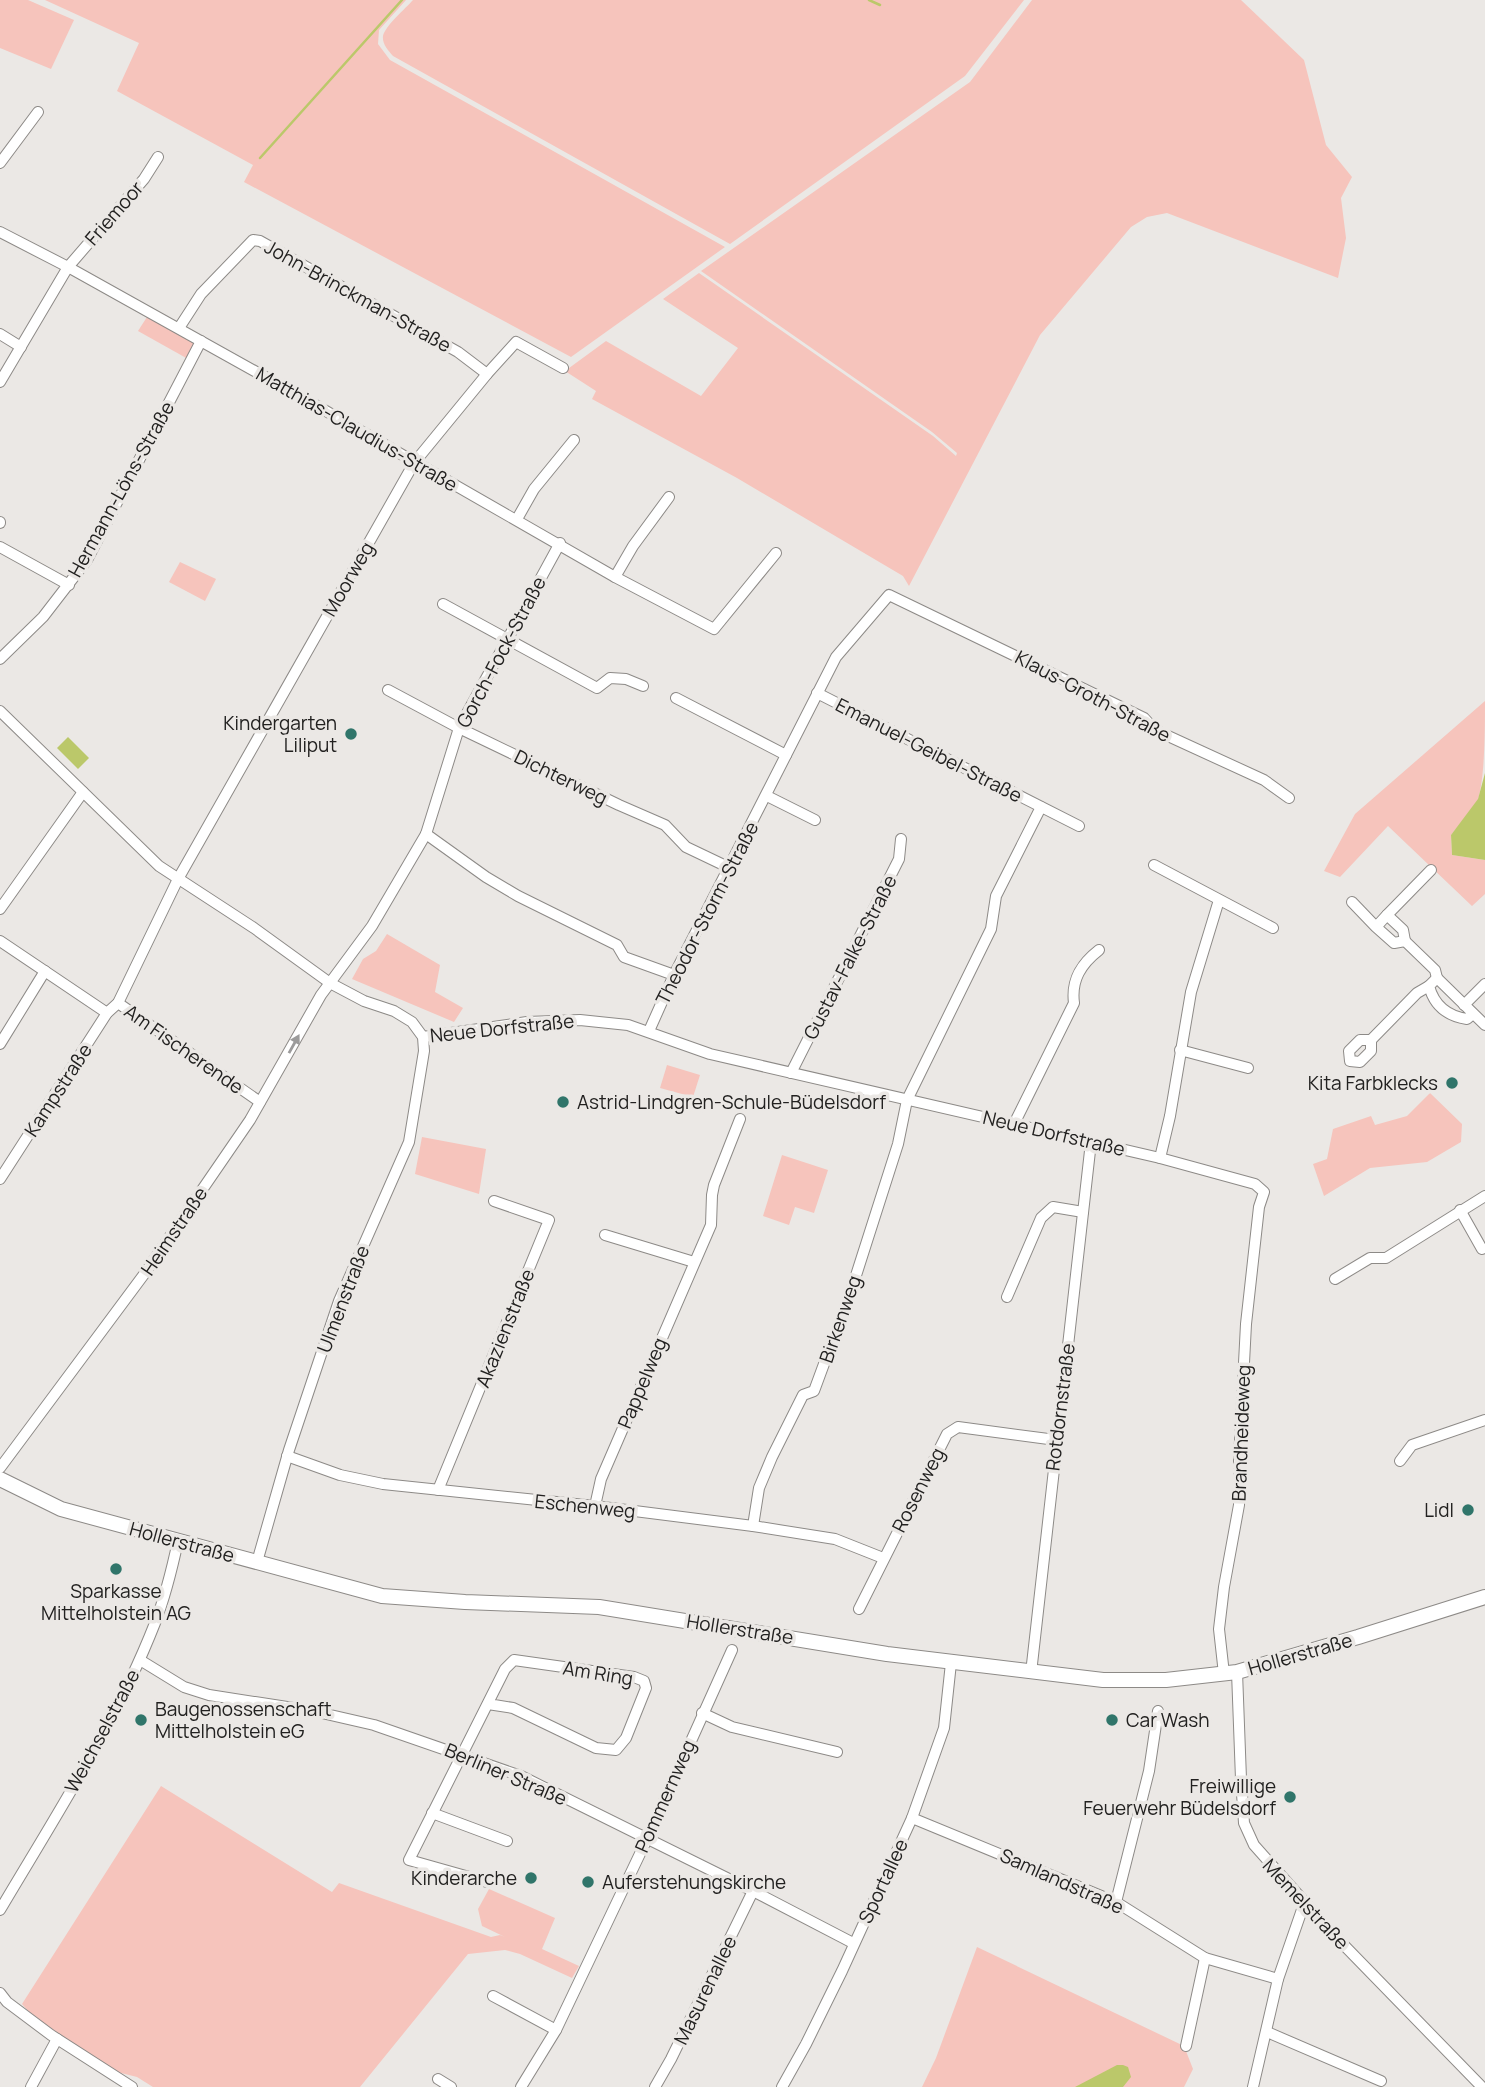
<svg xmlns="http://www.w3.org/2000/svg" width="1485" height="2087" font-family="Manrope,sans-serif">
<rect width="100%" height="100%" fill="#ebe8e5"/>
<g fill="#f6c4bc">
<polygon points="0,0 28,0 74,20 51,69 0,48"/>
<polygon points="45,0 406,0 379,30 378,44 390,60 725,247 571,357 244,182 253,165 117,91 139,43"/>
<path d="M413,0H1024L965,76L730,244L393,56C388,50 382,44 383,36C385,26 406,8 413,0Z"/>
<polygon points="1032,0 1241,0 1304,60 1326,145 1352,177 1341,198 1346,238 1338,278 1167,213 1147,217 1131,227 1040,335 909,586 903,576 737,478 592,399 596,391 565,371 606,341 701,396 738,348 663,299 699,273 933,436 956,456 957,453 932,432 701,271 970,82"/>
<polygon points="147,317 196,343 188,359 138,331"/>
<polygon points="180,562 216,579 205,601 169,582"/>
<path d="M1485,701C1485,729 1485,776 1478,800C1471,813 1460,824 1451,835L1452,855L1485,860V894L1472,906L1388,826L1340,877L1324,871L1355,814Z"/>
<polygon points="387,934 440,965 435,992 463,1008 454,1022 352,979 363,959 376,951"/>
<polygon points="667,1065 700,1075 693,1097 660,1088"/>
<polygon points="1430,1093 1462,1124 1461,1142 1427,1162 1370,1168 1324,1196 1313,1164 1327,1159 1333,1129 1371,1116 1375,1125 1407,1116"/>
<polygon points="422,1137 486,1149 479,1194 415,1174"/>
<polygon points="782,1155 828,1170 814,1213 795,1207 789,1225 763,1216"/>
<polygon points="161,1786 332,1892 339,1883 491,1937 500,1935 505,1937 482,1926 478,1909 489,1889 555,1918 542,1949 579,1966 572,1978 520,1954 505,1950 468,1954 360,2087 153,2087 137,2077 117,2072 51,2029 29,2012 22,2004"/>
<polygon points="977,1947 1184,2046 1193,2069 1184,2087 922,2087 936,2058"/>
</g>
<g fill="#bbc86a">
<polygon points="68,737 89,758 78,769 57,748"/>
<polygon points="1485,773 1485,860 1452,855 1451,835 1478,799"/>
<polygon points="1117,2065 1123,2065 1128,2067 1131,2077 1123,2087 1075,2087"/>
</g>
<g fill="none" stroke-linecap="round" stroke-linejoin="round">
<g stroke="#bbc86a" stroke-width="2.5">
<polyline points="869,0 880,5"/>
<polyline points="260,158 402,0"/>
</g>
<defs>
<g id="minor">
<polyline points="0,163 38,112"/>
<polyline points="0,232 68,267 319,407 615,577 714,629 776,553"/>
<polyline points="179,328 201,294 253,240 260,241 458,352 487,374"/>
<polyline points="0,334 21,347"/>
<polyline points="0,382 68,267 144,179 158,157"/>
<polyline points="517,519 534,489 574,440"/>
<polyline points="0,523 0,522"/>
<polyline points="0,547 69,585"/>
<polyline points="615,577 633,546 669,497"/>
<polyline points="443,604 597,688 610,678 626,679 643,686"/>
<polyline points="0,659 43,617 87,560 201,341"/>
<polyline points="388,690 459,728 619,805 665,825 686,847 730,868"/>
<polyline points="817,693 1079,826"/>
<polyline points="676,698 786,755"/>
<polyline points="0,711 159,866 254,928 330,983 364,1001 394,1011 412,1022 423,1037 424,1051 409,1142 339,1301 289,1450 257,1562"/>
<polyline points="767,796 815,820"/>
<polyline points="426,834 486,877 518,896 617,945 624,957 674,975"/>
<polyline points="1154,865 1273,928"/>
<polyline points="1352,902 1376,927 1387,915 1403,930 1405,941 1394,943 1376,927"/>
<polyline points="0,909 83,792"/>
<polyline points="1387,915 1431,870"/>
<polyline points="0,941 107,1013"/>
<polyline points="1405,941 1435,970 1437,978"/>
<polyline points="118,1003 260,1102"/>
<polyline points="1464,1005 1485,984"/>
<path d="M1473,1014L1467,1019C1447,1016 1434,1005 1429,986L1437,978L1485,1025"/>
<polyline points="649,1031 674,975 836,657 889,595 1144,718 1155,730 1264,780 1289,798"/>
<polyline points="423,1037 527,1022 580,1020 628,1025 710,1054 1160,1158 1255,1184 1264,1192 1259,1207 1246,1324 1239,1460 1239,1505 1224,1587 1219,1629 1224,1674"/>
<polyline points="1371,1040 1360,1040 1349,1051 1350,1061 1360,1062 1371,1051 1371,1040 1417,993 1429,986"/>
<polyline points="0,1044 45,971"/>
<polyline points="1180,1050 1248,1068"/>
<polyline points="791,1073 899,859 901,839"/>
<path d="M1014,1124L1074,1003C1071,980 1081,964 1099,950"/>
<polyline points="1160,1158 1170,1116 1191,992 1219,900"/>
<polyline points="0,1179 107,1013 118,1003 178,879 414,463 487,374 516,342 563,368"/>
<polyline points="1460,1210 1482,1249"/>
<polyline points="605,1235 694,1262"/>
<polyline points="1335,1279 1370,1258 1386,1258 1485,1196"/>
<polyline points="1007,1297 1041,1218 1053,1207 1083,1212"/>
<polyline points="287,1456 340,1475 383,1484 595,1506 753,1526 835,1539 883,1558"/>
<polyline points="1400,1461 1412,1445 1485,1420"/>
<polyline points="0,1468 145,1273 250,1120 321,995 372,926 426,834 459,728 560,543"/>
<polyline points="438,1490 549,1220 494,1201"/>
<polyline points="595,1506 601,1479 711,1225 712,1195 714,1185 740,1119"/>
<polyline points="753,1526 759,1488 772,1457 803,1395 814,1391 852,1288 898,1144 907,1100 991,929 996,896 1041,807"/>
<polyline points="859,1609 947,1434 958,1427 1056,1440"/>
<polyline points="140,1660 184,1687 209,1695 313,1711 374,1725 521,1776 753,1891 853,1943"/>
<polyline points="1237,1672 1241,1779 1244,1823 1254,1845 1335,1936 1482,2087"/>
<polyline points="1031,1673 1091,1142"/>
<polyline points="702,1713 732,1727 837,1752"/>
<polyline points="432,1813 507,1841"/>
<polyline points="912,1818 1116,1902 1205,1958 1278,1979"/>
<polyline points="487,1882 409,1860 505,1669 514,1660 634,1677 644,1681 646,1688 626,1738 616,1750 596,1748 513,1708 488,1704"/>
<polyline points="1116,1902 1149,1771 1158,1711"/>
<path d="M0,1910C55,1817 115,1725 155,1623C165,1597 172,1569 178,1541"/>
<polyline points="0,1993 7,2002 51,2035 132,2087"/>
<polyline points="493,1996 556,2030"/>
<polyline points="1267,2032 1381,2081"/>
<polyline points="1186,2046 1205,1958"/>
<polyline points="438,2079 451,2087"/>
<polyline points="31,2087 57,2039"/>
<polyline points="521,2087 556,2030 647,1839 732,1650"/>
<polyline points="655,2087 671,2059 753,1891"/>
<polyline points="782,2087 806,2044 842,1971 912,1818 944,1728 951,1663"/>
<polyline points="1253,2087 1278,1979 1305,1901"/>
</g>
<polyline id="major" points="0,1479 61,1509 382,1596 465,1602 599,1607 887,1654 1103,1680 1166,1680 1237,1672 1358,1637 1485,1597"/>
</defs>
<use href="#minor" stroke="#8d8a87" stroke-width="12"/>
<use href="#major" stroke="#8d8a87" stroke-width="16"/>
<use href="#minor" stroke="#fff" stroke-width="10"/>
<use href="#major" stroke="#fff" stroke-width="14"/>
</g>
<defs><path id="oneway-solid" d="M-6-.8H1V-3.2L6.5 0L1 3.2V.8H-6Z" transform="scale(1.75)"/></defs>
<use fill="#9c9b9b" href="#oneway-solid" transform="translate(294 1044) rotate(-61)"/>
<g fill="#30756a" stroke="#ebe8e5" stroke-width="2.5">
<circle cx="351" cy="734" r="7"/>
<circle cx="1452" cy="1083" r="7"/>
<circle cx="563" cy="1102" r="7"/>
<circle cx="1468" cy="1510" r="7"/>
<circle cx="116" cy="1569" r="7"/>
<circle cx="141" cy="1720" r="7"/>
<circle cx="1112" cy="1720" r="7"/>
<circle cx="1290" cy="1797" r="7"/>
<circle cx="531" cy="1878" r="7"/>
<circle cx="588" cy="1882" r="7"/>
</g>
<g text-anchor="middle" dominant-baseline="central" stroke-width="7" stroke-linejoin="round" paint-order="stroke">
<g font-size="19" fill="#222120" stroke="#ebe8e5">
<text transform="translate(114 213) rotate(-49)">Friemoor</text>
<text transform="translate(358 296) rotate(29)">John-Brinckman-Straße</text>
<text transform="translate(357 429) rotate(30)">Matthias-Claudius-Straße</text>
<text transform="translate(121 489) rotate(-61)">Hermann-Löns-Straße</text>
<text transform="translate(348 579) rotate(-60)">Moorweg</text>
<text transform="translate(501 652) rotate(-62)">Gorch-Fock-Straße</text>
<text transform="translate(1093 696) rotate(28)">Klaus-Groth-Straße</text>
<text transform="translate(929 750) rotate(27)">Emanuel-Geibel-Straße</text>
<text transform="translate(561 777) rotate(26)">Dichterweg</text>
<text transform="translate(707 913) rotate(-63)">Theodor-Storm-Straße</text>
<text transform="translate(850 957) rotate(-63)">Gustav-Falke-Straße</text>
<text transform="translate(502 1028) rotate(-6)">Neue Dorfstraße</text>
<text transform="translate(184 1049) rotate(35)">Am Fischerende</text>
<text transform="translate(58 1090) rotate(-57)">Kampstraße</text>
<text transform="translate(1054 1133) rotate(13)">Neue Dorfstraße</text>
<text transform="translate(174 1231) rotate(-56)">Heimstraße</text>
<text transform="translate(343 1299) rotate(-69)">Ulmenstraße</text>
<text transform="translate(840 1319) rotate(-71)">Birkenweg</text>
<text transform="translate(505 1328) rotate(-68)">Akazienstraße</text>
<text transform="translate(642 1383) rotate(-67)">Pappelweg</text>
<text transform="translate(1060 1407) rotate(-83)">Rotdornstraße</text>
<text transform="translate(1241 1433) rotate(-88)">Brandheideweg</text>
<text transform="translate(918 1490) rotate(-63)">Rosenweg</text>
<text transform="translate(585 1506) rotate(6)">Eschenweg</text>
<text transform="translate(182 1542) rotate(15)">Hollerstraße</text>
<text transform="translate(740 1629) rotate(9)">Hollerstraße</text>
<text transform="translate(1300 1654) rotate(-16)">Hollerstraße</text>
<text transform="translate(598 1673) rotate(9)">Am Ring</text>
<text transform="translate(102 1731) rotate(-62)">Weichselstraße</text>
<text transform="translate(506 1774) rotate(23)">Berliner Straße</text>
<text transform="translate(665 1796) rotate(-66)">Pommernweg</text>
<text transform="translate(883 1881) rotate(-65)">Sportallee</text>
<text transform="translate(1062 1881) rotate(24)">Samlandstraße</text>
<text transform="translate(1306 1904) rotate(47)">Memelstraße</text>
<text transform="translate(705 1990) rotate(-64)">Masurenallee</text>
</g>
<g font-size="19" fill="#222120" stroke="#ebe8e5" text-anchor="end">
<text x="337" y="723">Kindergarten<tspan x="337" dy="22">Liliput</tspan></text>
<text x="1438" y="1083">Kita Farbklecks</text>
<text x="577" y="1102" text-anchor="start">Astrid-Lindgren-Schule-Büdelsdorf</text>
<text x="1454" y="1510">Lidl</text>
<text x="116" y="1591" text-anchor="middle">Sparkasse<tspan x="116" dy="22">Mittelholstein AG</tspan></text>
<text x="155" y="1709" text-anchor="start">Baugenossenschaft<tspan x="155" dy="22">Mittelholstein eG</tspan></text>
<text x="1126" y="1720" text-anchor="start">Car Wash</text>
<text x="1276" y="1786">Freiwillige<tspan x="1276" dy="22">Feuerwehr Büdelsdorf</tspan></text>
<text x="517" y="1878">Kinderarche</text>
<text x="602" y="1882" text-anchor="start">Auferstehungskirche</text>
</g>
</g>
</svg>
